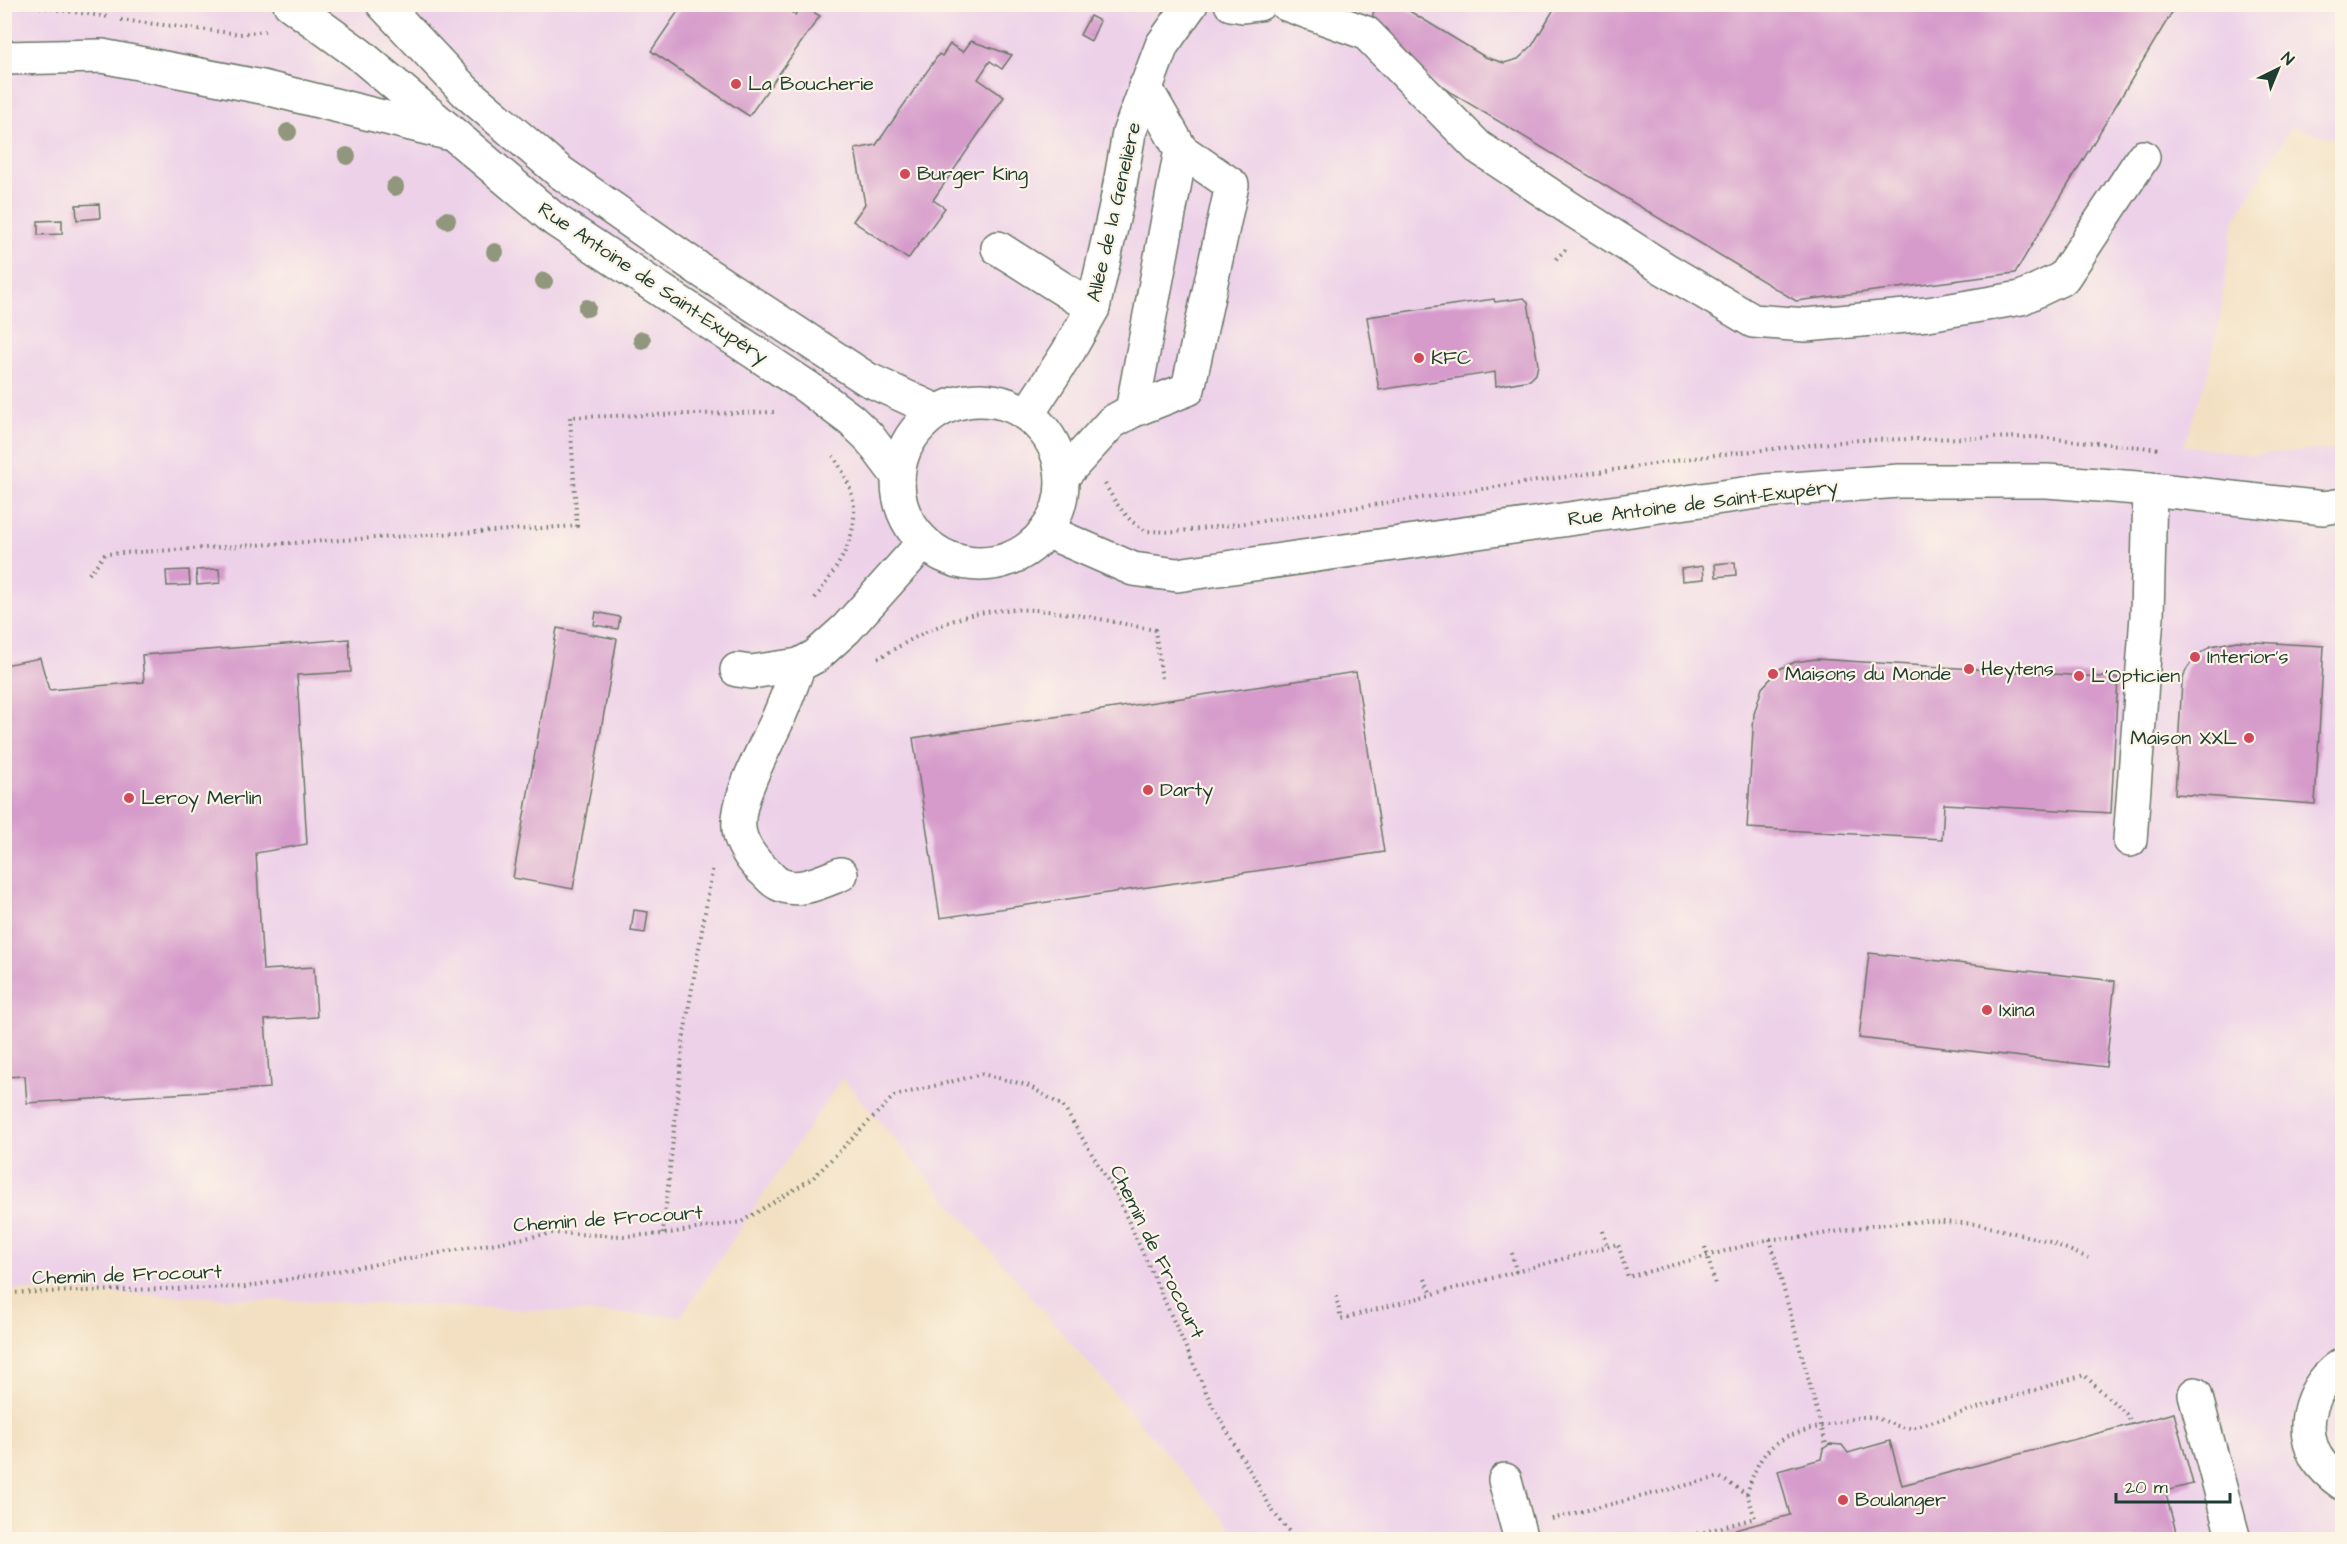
<svg xmlns="http://www.w3.org/2000/svg" width="2347" height="1544" font-family="'Architects Daughter',sans-serif">
<rect width="100%" height="100%" fill="#fcf5e5"/>
<filter id="ink" filterUnits="userSpaceOnUse"><feTurbulence type="fractalNoise" baseFrequency=".0167" numOctaves="2"/><feDisplacementMap in="SourceGraphic" scale="12" xChannelSelector="R" yChannelSelector="G"/><feConvolveMatrix kernelMatrix="1 2 1 2 8 2 1 2 1" color-interpolation-filters="sRGB"/></filter>
<filter id="wash" filterUnits="userSpaceOnUse"><feTurbulence type="fractalNoise" baseFrequency=".008" numOctaves="4" result="noise"/><feDisplacementMap in="SourceGraphic" scale="24" xChannelSelector="R" yChannelSelector="G"/><feGaussianBlur stdDeviation="1.35" result="paint"/><feColorMatrix in="noise" values="0 0 0 0 0 0 0 0 0 0 0 0 0 0 0 0 0 1.4 0 .05"/><feComposite in="paint" operator="in"/></filter>
<g filter="url(#wash)">
<rect width="100%" height="100%" fill="#f3e0c2"/>
<polygon fill="#edd1e9" points="5,5 2342,5 2342,140 2291,127 2238,214 2233,226 2219,323 2209,370 2184,445 2253,455 2311,450 2342,451 2342,1539 1240,1539 842,1078 681,1316 5,1289"/>
<g id="blocks">
<g fill="#d69bcb">
<polygon points="683,4 779,4 795,15 802,5 820,16 749,116 651,51"/>
<polygon points="1375,4 1398,4 1485,57 1504,63 1518,59 1532,46 1557,4 2177,4 2015,273 1796,301 1384,52 1371,25"/>
<polygon points="1090,16 1100,21 1091,41 1080,35"/>
<polygon points="971,41 1012,55 1002,69 990,61 978,79 1004,97 933,200 945,208 908,259 853,221 865,204 855,149 876,145 939,54 942,56 950,44 963,52"/>
<polygon points="99,204 100,218 77,220 76,205"/>
<polygon points="62,220 62,234 38,235 38,221"/>
<polygon points="1524,298 1528,302 1538,365 1536,374 1530,380 1496,386 1495,372 1379,390 1367,317 1494,299 1495,302"/>
<polygon points="1735,562 1736,575 1716,577 1715,564"/>
<polygon points="1703,566 1704,579 1682,581 1681,569"/>
<polygon points="219,569 220,583 197,585 196,570"/>
<polygon points="189,570 190,585 167,586 166,571"/>
<polygon points="596,612 620,617 618,629 594,625"/>
<polygon points="557,628 617,639 573,889 513,878"/>
<polygon points="349,639 351,672 297,675 307,844 256,853 263,970 314,967 317,1017 265,1020 270,1088 27,1103 25,1076 4,1077 4,665 40,658 49,690 144,682 142,655"/>
<polygon points="2237,641 2324,646 2315,804 2175,794 2182,682 2186,670 2195,657 2211,646"/>
<polygon points="1816,659 2118,678 2111,813 1944,804 1942,839 1747,828 1754,714 1762,688 1781,668 1795,662"/>
<polygon points="1356,672 1384,852 940,918 913,738"/>
<polygon points="634,910 648,912 645,933 631,931"/>
<polygon points="1869,953 2115,981 2106,1067 1859,1038"/>
<polygon points="2174,1413 2193,1484 2165,1491 2178,1539 1702,1539 1790,1515 1778,1471 1821,1459 1823,1449 1830,1444 1842,1445 1848,1453 1890,1441 1902,1485"/>
</g>
</g>
</g>
<g filter="url(#ink)">
<use href="#blocks" fill-opacity="0" stroke="#697666" stroke-width="1.5"/>
<g fill="none" stroke-linecap="round" stroke-linejoin="round">
<defs>
<g id="minor">
<polyline points="290,4 359,54 555,220 807,387 851,420 868,436 898,476"/>
<polyline points="383,4 466,92 560,172 702,271 867,379 937,411"/>
<polyline points="1231,4 1243,6 1259,4"/>
<polyline points="1286,4 1366,33 1478,147 1571,209 1665,269 1753,321 1806,325 1928,314 2021,298 2063,278 2143,157"/>
<polyline points="4,58 102,56 262,87 447,133"/>
<polyline points="998,248 1093,308"/>
<circle cx="980" cy="482" r="82"/>
<polyline points="1132,411 1181,150"/>
<polyline points="1027,415 1068,352 1093,308 1117,201 1129,133 1162,45 1191,4"/>
<polyline points="1062,477 1112,422 1132,411 1188,389 1232,185 1181,150 1145,87"/>
<polyline points="1046,531 1133,569 1177,575 1764,491 1899,481 2047,481 2150,489 2324,508 2342,505"/>
<path d="M799,665C792,684 785,703 777,721C765,748 732,804 740,834C743,847 754,863 765,872C769,876 774,882 779,884C798,894 823,881 841,874"/>
<polyline points="737,670 751,672 799,665 816,656 846,629 924,542"/>
<polyline points="2130,840 2147,616 2150,489"/>
<path d="M2342,1365C2313,1384 2298,1424 2316,1457C2323,1468 2332,1476 2342,1483"/>
<polyline points="2195,1394 2234,1540"/>
<polyline points="1505,1480 1521,1540"/>
</g>
</defs>
<use href="#minor" stroke="#697666" stroke-width="36"/>
<g stroke="#697666" stroke-width="4" stroke-dasharray="1.5 4.5" stroke-linecap="butt">
<polyline points="4,8 32,6 108,17"/>
<polyline points="121,20 240,34 265,31"/>
<polyline points="1556,259 1566,249"/>
<polyline points="1105,484 1116,503 1131,521 1146,531 1173,532 1263,521 1715,455 1859,440 2034,437 2161,449"/>
<polyline points="89,574 105,554 577,526 570,417 775,412"/>
<path d="M815,598C852,549 872,512 833,456"/>
<path d="M878,658C902,645 926,630 952,621C1015,596 1091,618 1155,630L1162,679"/>
<polyline points="1603,1231 1607,1247"/>
<polyline points="663,1234 684,1035 713,866"/>
<polyline points="1770,1239 1826,1444"/>
<polyline points="1705,1247 1715,1284"/>
<polyline points="1512,1253 1516,1272"/>
<polyline points="1425,1279 1432,1294"/>
<polyline points="4,1293 245,1287 553,1233 626,1236 663,1234 741,1222 813,1178 894,1096 982,1074 1027,1085 1063,1106 1116,1194 1212,1405 1274,1513 1296,1540"/>
<polyline points="1336,1296 1341,1319 1618,1244 1628,1277 1770,1239 1798,1238 1876,1225 1926,1221 1978,1224 2050,1242 2088,1258"/>
<path d="M1747,1494C1761,1441 1783,1435 1832,1424C1843,1422 1857,1416 1868,1417C1885,1418 1893,1428 1912,1428L2084,1375L2126,1414L2133,1425"/>
<polyline points="1552,1519 1719,1477 1747,1494 1755,1518 1674,1540"/>
</g>
<use href="#minor" stroke="#fff" stroke-width="33"/>
</g>
<g fill="#90977b">
<circle cx="288" cy="132" r="9"/>
<circle cx="347" cy="156" r="9"/>
<circle cx="395" cy="187" r="9"/>
<circle cx="447" cy="220" r="9"/>
<circle cx="495" cy="252" r="9"/>
<circle cx="544" cy="281" r="9"/>
<circle cx="587" cy="308" r="9"/>
<circle cx="642" cy="340" r="9"/>
</g>
</g>
<g fill="#d1495b" stroke="#fcf5e5" stroke-width="2">
<circle cx="736" cy="84" r="6"/>
<circle cx="905" cy="174" r="6"/>
<circle cx="1419" cy="358" r="6"/>
<circle cx="2195" cy="657" r="6"/>
<circle cx="1969" cy="669" r="6"/>
<circle cx="1773" cy="674" r="6"/>
<circle cx="2079" cy="676" r="6"/>
<circle cx="2249" cy="738" r="6"/>
<circle cx="1148" cy="790" r="6"/>
<circle cx="129" cy="798" r="6"/>
<circle cx="1987" cy="1010" r="6"/>
<circle cx="1843" cy="1500" r="6"/>
</g>
<g text-anchor="middle" dominant-baseline="central" stroke-width="4.5" stroke-linejoin="round" paint-order="stroke">
<g font-size="20" fill="#1f3d34" stroke="#fcf5e5" text-anchor="start">
<text x="748" y="84">La Boucherie</text>
<text x="917" y="174">Burger King</text>
<text x="1431" y="358">KFC</text>
<text x="2207" y="657">Interior's</text>
<text x="1981" y="669">Heytens</text>
<text x="1785" y="674">Maisons du Monde</text>
<text x="2091" y="676">L'Opticien</text>
<text x="2237" y="738" text-anchor="end">Maison XXL</text>
<text x="1160" y="790">Darty</text>
<text x="141" y="798">Leroy Merlin</text>
<text x="1999" y="1010">Ixina</text>
<text x="1855" y="1500">Boulanger</text>
</g>
<g font-size="20" fill="#1f3d34" stroke="#fcf5e5">
<text transform="translate(1114 212) rotate(-77)">Allée de la Genelière</text>
<text transform="translate(653 283) rotate(34)">Rue Antoine de Saint-Exupéry</text>
<text transform="translate(1703 503) rotate(-7)">Rue Antoine de Saint-Exupéry</text>
<text transform="translate(608 1219) rotate(-4)">Chemin de Frocourt</text>
<text transform="translate(1157 1252) rotate(64)">Chemin de Frocourt</text>
<text transform="translate(127 1275) rotate(-2)">Chemin de Frocourt</text>
</g>
</g>
<rect width="2347" height="1544" fill="none" stroke="#fcf5e5" stroke-width="24"/>
<g transform="translate(2278 69) rotate(43)" stroke="#fcf5e5" stroke-width="4.5" paint-order="stroke">
<path d="M0-4.5L10 22L0 15L-10 22Z" fill="#1f3d34"/>
<text y="-9" font-size="16" font-weight="bold" text-anchor="middle" fill="#1f3d34">N</text>
</g>
<path d="M2116 1493v9h114v-9" fill="none" stroke="#1f3d34" stroke-width="3"/>
<text x="2125" y="1493" font-size="18" fill="#1f3d34" stroke="#fcf5e5" stroke-width="4.5" paint-order="stroke">20 m</text>
</svg>
